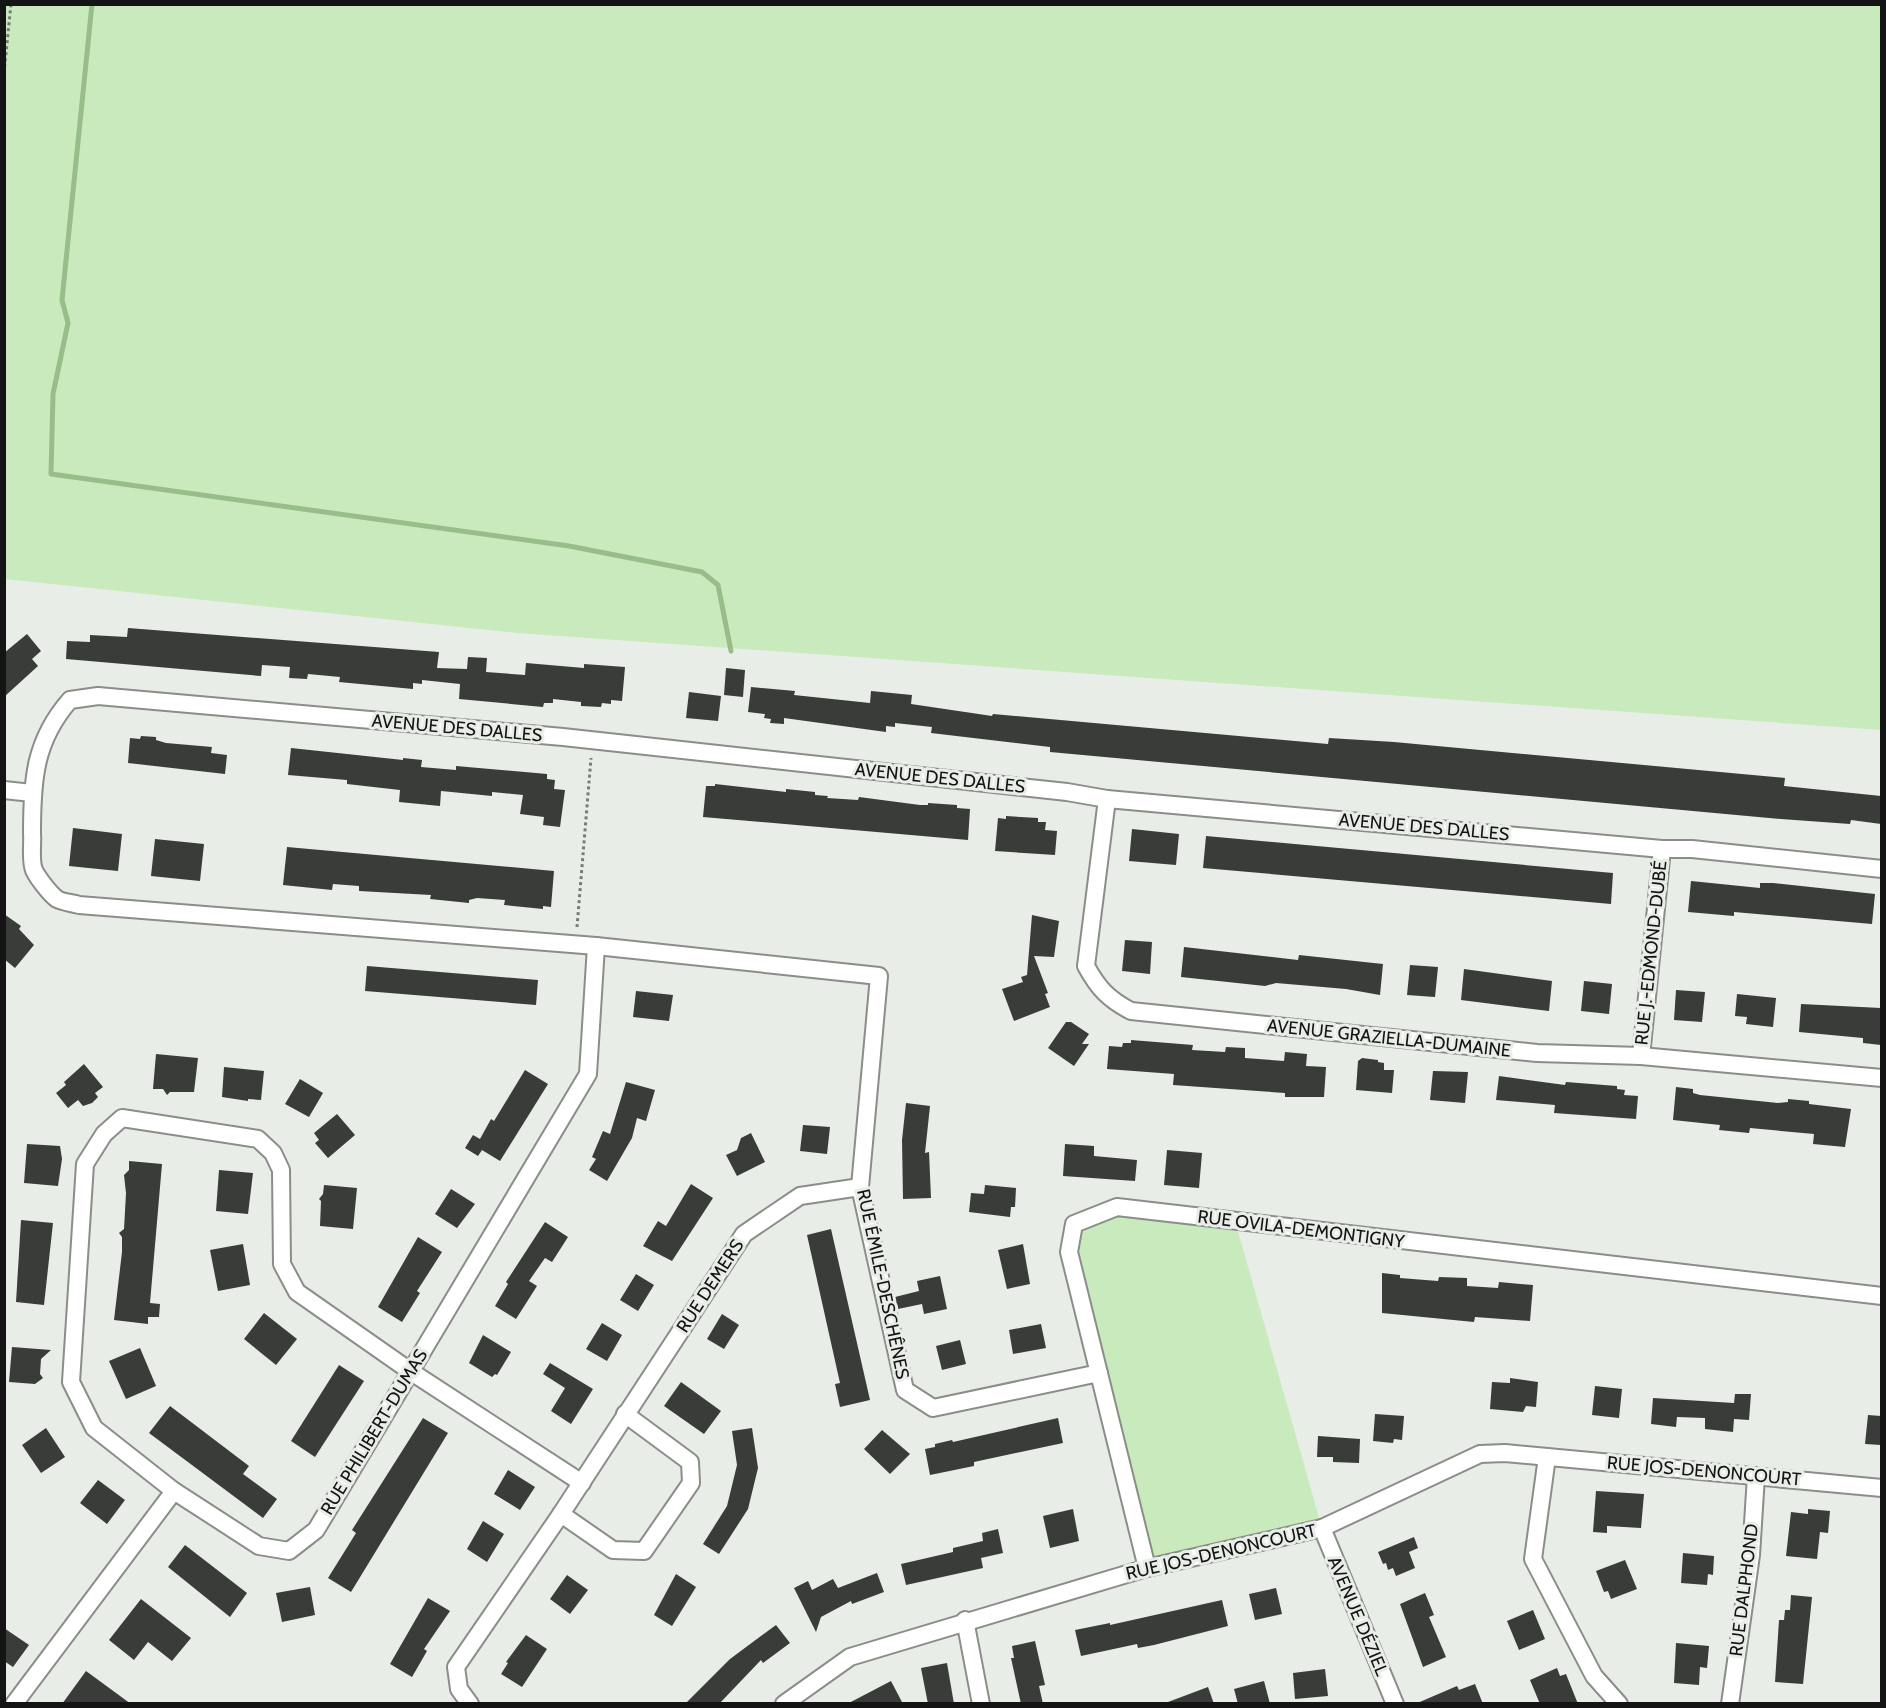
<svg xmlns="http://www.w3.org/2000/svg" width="1886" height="1708" font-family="Cabin,sans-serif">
<rect width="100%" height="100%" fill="#e9ede8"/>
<g fill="#c8eabd">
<polygon points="5,4 1881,5 1881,730 518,633 5,579"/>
<polygon points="1117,1207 1235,1221 1322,1528 1147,1568 1069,1252 1074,1224"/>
</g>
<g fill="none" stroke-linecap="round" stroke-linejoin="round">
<polyline stroke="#97be8a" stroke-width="5" points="92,4 62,300 68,323 53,394 51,474 569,546 702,572 718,585 731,651"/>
</g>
<g fill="#393c38">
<polygon points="128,628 439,652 437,668 467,669 468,657 487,658 486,672 525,675 526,663 584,668 584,664 625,667 622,701 611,700 611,704 602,703 601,707 581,706 581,702 553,699 553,703 544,703 543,707 459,699 460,684 422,680 422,684 413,683 413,689 339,682 340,677 308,674 307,679 289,678 290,667 262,665 261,676 66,659 67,641 90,642 90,635 127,637"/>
<polygon points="27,634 41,651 32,659 38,666 4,697 4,653"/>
<polygon points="726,668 745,670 743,697 724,695"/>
<polygon points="751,687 795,691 794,695 870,703 871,691 912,695 911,704 992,716 993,714 1328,744 1329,738 1394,742 1785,778 1784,786 1881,796 1881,824 1851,820 1850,824 1781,819 1050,752 1050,747 931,733 932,727 895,723 895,727 886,726 886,732 784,718 784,724 770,723 771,719 764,718 765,714 748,712"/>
<polygon points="689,692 721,696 718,721 686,718"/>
<polygon points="141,736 156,737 156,740 166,743 212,747 211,753 227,755 225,774 128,763 130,738 140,739"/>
<polygon points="291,748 403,760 403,758 422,760 421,767 456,770 456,766 547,774 547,779 555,780 554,789 565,790 560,827 543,825 544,817 520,814 523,795 492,792 492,796 441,791 440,806 399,802 400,790 347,784 347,780 288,775"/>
<polygon points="715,784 786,792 786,789 815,792 815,795 828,796 827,798 858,800 859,797 920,805 928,805 928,803 957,805 957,808 970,809 968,840 703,817 706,786 715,786"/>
<polygon points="1006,816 1038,818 1038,822 1046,822 1045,830 1057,831 1055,855 995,851 998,818 1006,819"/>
<polygon points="73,828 122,834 118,871 69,866"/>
<polygon points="1132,829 1179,834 1176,865 1129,861"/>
<polygon points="1206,836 1613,873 1611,904 1203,868"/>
<polygon points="155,839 204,844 200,881 151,876"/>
<polygon points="287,847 554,871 551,907 543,906 543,909 504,905 505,900 477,898 469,900 469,903 430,899 431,895 359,891 359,886 333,884 332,890 283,885"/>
<polygon points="1691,881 1760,888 1760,883 1773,883 1875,894 1872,924 1734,912 1734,916 1688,912"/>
<polygon points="4,914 21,926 19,929 34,945 15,968 4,959"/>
<polygon points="1032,915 1059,921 1054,957 1034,956 1048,993 1045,994 1050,1007 1014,1021 1002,989 1023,982 1021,977 1027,975"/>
<polygon points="1125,940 1152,942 1150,974 1122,971"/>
<polygon points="1184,947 1298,960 1299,955 1383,964 1380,995 1346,989 1276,983 1265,986 1181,977"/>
<polygon points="1410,965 1438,967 1435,997 1407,995"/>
<polygon points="367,966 538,980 536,1005 365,991"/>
<polygon points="1464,969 1552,981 1549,1011 1461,1000"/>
<polygon points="1584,981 1612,984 1609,1014 1581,1011"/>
<polygon points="1676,990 1705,992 1702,1022 1674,1020"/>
<polygon points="636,991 673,995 669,1021 633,1017"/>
<polygon points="1737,994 1776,998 1773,1027 1746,1024 1747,1017 1735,1016"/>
<polygon points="1801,1004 1881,1008 1881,1045 1863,1043 1863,1038 1799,1032"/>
<polygon points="1066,1022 1071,1022 1089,1034 1082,1044 1089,1044 1074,1066 1048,1048"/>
<polygon points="1131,1040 1193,1045 1192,1050 1225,1052 1226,1047 1245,1048 1245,1058 1284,1061 1285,1052 1307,1054 1306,1066 1326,1067 1324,1097 1285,1097 1285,1093 1173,1085 1174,1074 1107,1069 1109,1046 1122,1047 1123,1043 1131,1043"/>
<polygon points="156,1054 198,1058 194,1092 170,1092 167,1095 163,1089 153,1089"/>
<polygon points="1362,1058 1378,1060 1378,1062 1384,1063 1384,1070 1394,1070 1392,1093 1356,1090 1358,1061"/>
<polygon points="84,1064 103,1087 95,1093 98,1097 92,1103 83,1106 78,1100 68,1108 56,1093 66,1085 64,1082"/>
<polygon points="224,1067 264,1071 261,1100 248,1099 248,1101 222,1097"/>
<polygon points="525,1070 548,1084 500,1161 482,1150 478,1156 465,1148 473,1135 480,1139 491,1119 494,1121"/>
<polygon points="1433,1071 1468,1072 1465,1103 1430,1100"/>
<polygon points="1499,1076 1565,1085 1566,1082 1617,1086 1617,1089 1625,1090 1624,1095 1638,1096 1636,1119 1554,1113 1555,1105 1496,1100"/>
<polygon points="300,1079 323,1093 309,1117 285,1104"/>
<polygon points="626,1082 655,1090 646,1121 637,1118 632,1138 607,1181 589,1170 596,1159 592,1157 603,1131 610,1134"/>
<polygon points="1676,1087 1693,1089 1693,1093 1700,1095 1778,1103 1788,1102 1788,1099 1809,1101 1809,1104 1851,1109 1845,1147 1813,1144 1814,1134 1750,1128 1749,1133 1719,1130 1720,1125 1673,1120"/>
<polygon points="906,1103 930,1106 925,1153 929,1152 931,1198 903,1199 902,1140"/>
<polygon points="337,1114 355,1135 328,1158 315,1143 319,1140 314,1133"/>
<polygon points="803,1125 830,1127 827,1154 800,1151"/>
<polygon points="751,1133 765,1162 737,1176 726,1155 737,1150 741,1138"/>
<polygon points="27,1144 60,1146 62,1159 58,1186 24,1183"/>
<polygon points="1065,1144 1094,1146 1094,1156 1137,1160 1135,1181 1063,1176"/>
<polygon points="1167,1150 1202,1153 1199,1188 1164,1185"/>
<polygon points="129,1161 162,1164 150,1303 160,1304 159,1317 148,1317 148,1324 114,1320 122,1252 122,1237 119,1233 124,1229 126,1193 124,1175 129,1170"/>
<polygon points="219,1170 253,1173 248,1214 216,1211"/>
<polygon points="691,1184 713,1198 672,1261 643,1246 658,1221 666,1226"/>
<polygon points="324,1185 357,1188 353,1229 320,1226 321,1201 319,1199 323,1194"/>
<polygon points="985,1185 1016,1188 1015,1207 1011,1207 1010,1217 969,1212 971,1193 984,1194"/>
<polygon points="451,1189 475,1204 457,1228 435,1214"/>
<polygon points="21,1220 53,1223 44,1305 16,1302"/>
<polygon points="545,1222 568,1237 552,1262 545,1258 529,1281 537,1286 516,1319 495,1306 508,1284 506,1282"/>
<polygon points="831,1229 870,1400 840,1407 835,1384 840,1383 807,1235"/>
<polygon points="418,1237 442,1252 417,1291 420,1293 402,1322 378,1307"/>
<polygon points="243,1244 250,1285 218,1291 210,1250"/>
<polygon points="1023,1244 1030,1284 1007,1289 998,1250"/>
<polygon points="1382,1273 1400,1275 1400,1278 1438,1281 1439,1277 1467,1278 1467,1286 1498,1288 1499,1282 1533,1285 1530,1321 1475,1317 1474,1322 1382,1313"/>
<polygon points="636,1274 654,1285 638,1311 620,1300"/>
<polygon points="940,1276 947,1309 924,1314 922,1304 898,1309 895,1297 919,1291 917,1281"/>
<polygon points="264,1313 297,1339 276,1365 244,1339"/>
<polygon points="722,1314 739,1325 724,1349 707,1339"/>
<polygon points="602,1323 622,1335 607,1361 586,1349"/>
<polygon points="1041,1324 1046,1348 1013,1354 1009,1330"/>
<polygon points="483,1335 511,1352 497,1375 495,1374 492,1377 469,1363"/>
<polygon points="960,1340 966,1364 942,1370 936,1346"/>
<polygon points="12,1347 51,1350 41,1359 40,1374 43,1378 35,1384 9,1382"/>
<polygon points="140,1348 156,1386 126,1399 109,1361"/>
<polygon points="550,1363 593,1389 571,1424 551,1411 565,1388 543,1374"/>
<polygon points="339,1365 364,1381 315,1457 291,1441"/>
<polygon points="1510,1378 1538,1382 1536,1407 1526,1406 1523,1412 1490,1409 1492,1382 1510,1383"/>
<polygon points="681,1382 721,1411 704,1434 664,1406"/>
<polygon points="1595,1386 1622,1389 1619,1418 1592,1415"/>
<polygon points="1735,1394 1751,1394 1749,1420 1734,1419 1733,1432 1705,1429 1705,1418 1677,1417 1676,1427 1651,1424 1653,1398 1734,1403"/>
<polygon points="170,1406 249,1466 243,1474 277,1499 263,1518 149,1433"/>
<polygon points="1375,1414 1404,1416 1402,1440 1394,1439 1393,1443 1373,1441"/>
<polygon points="1868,1415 1881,1416 1881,1445 1865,1444"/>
<polygon points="423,1418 448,1433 351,1592 328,1578 356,1533 352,1530"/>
<polygon points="1058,1418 1063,1443 974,1462 974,1466 930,1475 925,1449 935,1447 935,1444 952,1440 953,1442"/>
<polygon points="46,1428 65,1457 41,1473 22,1445"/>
<polygon points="752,1428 758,1468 748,1509 719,1554 703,1544 727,1506 737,1465 732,1431"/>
<polygon points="882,1430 910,1454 890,1474 864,1449"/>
<polygon points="1318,1436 1360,1439 1359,1463 1333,1462 1333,1457 1317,1457"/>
<polygon points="508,1470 535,1487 520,1510 494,1494"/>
<polygon points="98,1480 125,1500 107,1524 80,1503"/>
<polygon points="1596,1491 1644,1494 1641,1528 1607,1526 1607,1533 1593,1532"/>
<polygon points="1073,1509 1079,1541 1050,1548 1043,1516"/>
<polygon points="1808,1509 1830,1511 1828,1533 1820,1532 1817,1559 1786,1556 1791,1512 1808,1514"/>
<polygon points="483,1521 504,1534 487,1562 467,1549"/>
<polygon points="998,1529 1003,1553 981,1558 983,1568 906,1585 901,1564 953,1552 953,1548 983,1541 982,1533"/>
<polygon points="1414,1537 1418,1548 1409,1552 1415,1568 1396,1576 1393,1568 1388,1570 1386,1563 1383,1564 1378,1552"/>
<polygon points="185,1545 247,1593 230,1617 168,1567"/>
<polygon points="1683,1553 1714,1556 1713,1575 1708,1574 1707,1585 1681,1583"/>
<polygon points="1625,1560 1637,1589 1611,1599 1608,1591 1604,1592 1596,1571"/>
<polygon points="877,1573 884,1592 852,1604 851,1601 821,1617 816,1632 794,1588 808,1581 812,1590 833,1579 838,1588"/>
<polygon points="676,1574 696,1587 672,1626 654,1615"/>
<polygon points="567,1575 588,1590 570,1614 550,1599"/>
<polygon points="310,1587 315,1615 282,1622 276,1593"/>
<polygon points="1276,1588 1282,1614 1255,1620 1249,1594"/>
<polygon points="1425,1593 1434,1615 1429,1617 1446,1657 1423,1667 1400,1604"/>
<polygon points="1791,1595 1812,1597 1803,1684 1775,1682 1779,1620 1784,1620 1785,1610 1790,1610"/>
<polygon points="428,1598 450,1611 424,1649 427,1651 412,1677 390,1664"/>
<polygon points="141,1599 191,1638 172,1661 148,1642 134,1660 109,1640"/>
<polygon points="1222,1600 1228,1626 1154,1645 1138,1648 1137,1644 1081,1656 1075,1630 1110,1623 1110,1625"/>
<polygon points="1533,1610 1545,1639 1519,1650 1507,1621"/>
<polygon points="776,1625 790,1643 763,1663 761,1660 719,1704 685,1704 730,1659"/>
<polygon points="4,1628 29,1645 13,1667 4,1661"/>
<polygon points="526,1635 547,1649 522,1687 501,1674 508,1663 506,1662"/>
<polygon points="1035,1641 1045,1685 1039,1686 1043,1704 1021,1704 1011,1658 1014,1658 1012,1646"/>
<polygon points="1676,1643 1709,1646 1707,1668 1700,1667 1699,1685 1674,1683"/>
<polygon points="947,1663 954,1704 928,1704 921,1668"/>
<polygon points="1557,1668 1560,1676 1566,1674 1578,1704 1540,1704 1530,1680"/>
<polygon points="1325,1669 1328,1696 1295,1699 1293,1673"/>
<polygon points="86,1671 131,1704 62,1704"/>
<polygon points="891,1681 903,1704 847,1704"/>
<polygon points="1264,1681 1270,1704 1238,1704 1234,1689"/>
<polygon points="1475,1684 1483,1704 1415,1704 1457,1686 1459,1690"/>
<polygon points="1208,1687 1214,1704 1169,1704 1168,1702"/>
</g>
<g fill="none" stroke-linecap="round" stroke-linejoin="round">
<defs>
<g id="street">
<polyline points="4,790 32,793"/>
<path d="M1107,799L1086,966C1098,988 1108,999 1131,1011L1537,1053L1641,1056L1882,1078"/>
<polyline points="1641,1056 1662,849"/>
<path d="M1099,1373L933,1408L905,1390L860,1187L879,976L596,946L79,905C72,903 62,902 57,899C50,894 37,877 34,870C30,860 33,843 32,833C32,781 34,741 70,700L98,696L563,737L1067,792L1107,799L1662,849H1692L1882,869"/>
<polyline points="1547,1457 1533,1559 1594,1676 1619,1704"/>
<polyline points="582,1483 410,1371 297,1292 282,1264 281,1170 273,1153 258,1139 122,1118 104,1134 85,1164 71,1382 94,1428 174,1491 259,1546 289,1551 316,1530 588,1074 596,946"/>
<polyline points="561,1514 613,1550 644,1551 691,1483 690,1462 625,1414"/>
<polyline points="1322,1528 1395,1704"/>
<polyline points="1147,1568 1069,1252 1074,1224 1117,1207 1882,1296"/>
<polyline points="965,1620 981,1704"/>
<polyline points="14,1704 174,1491"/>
<polyline points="470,1704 459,1689 456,1667 561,1514 744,1234 800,1196 860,1187"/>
<polyline points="784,1704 850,1657 1147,1568 1322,1528 1480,1454 1505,1453 1882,1488"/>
<polyline points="1730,1704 1751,1555 1756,1476"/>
</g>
</defs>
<use href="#street" stroke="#8a8d88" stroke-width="20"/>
<g stroke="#797b78" stroke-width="3" stroke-dasharray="3 3" stroke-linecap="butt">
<polyline points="4,73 11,4"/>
<polyline points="577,927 591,758"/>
</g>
<use href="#street" stroke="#fff" stroke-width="16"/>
</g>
<g text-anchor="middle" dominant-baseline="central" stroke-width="6" stroke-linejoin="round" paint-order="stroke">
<g font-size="18" fill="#131413" stroke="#e9ede8">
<text transform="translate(457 728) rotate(5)">AVENUE DES DALLES</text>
<text transform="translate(940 778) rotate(6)">AVENUE DES DALLES</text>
<text transform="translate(1424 827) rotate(5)">AVENUE DES DALLES</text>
<text transform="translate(1651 953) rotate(-84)">RUE J.-EDMOND-DUBÉ</text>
<text transform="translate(1389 1038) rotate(6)">AVENUE GRAZIELLA-DUMAINE</text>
<text transform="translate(1301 1229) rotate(7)">RUE OVILA-DEMONTIGNY</text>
<text transform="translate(883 1284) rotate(78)">RUE ÉMILE-DESCHÊNES</text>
<text transform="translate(710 1286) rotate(-57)">RUE DEMERS</text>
<text transform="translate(374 1432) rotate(-59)">RUE PHILIBERT-DUMAS</text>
<text transform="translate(1704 1471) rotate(5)">RUE JOS-DENONCOURT</text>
<text transform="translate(1221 1552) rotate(-13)">RUE JOS-DENONCOURT</text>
<text transform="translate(1744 1590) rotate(-83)">RUE DALPHOND</text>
<text transform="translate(1358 1616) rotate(67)">AVENUE DÉZIEL</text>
</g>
</g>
<rect width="1886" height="1708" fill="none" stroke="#131413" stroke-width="12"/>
</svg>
